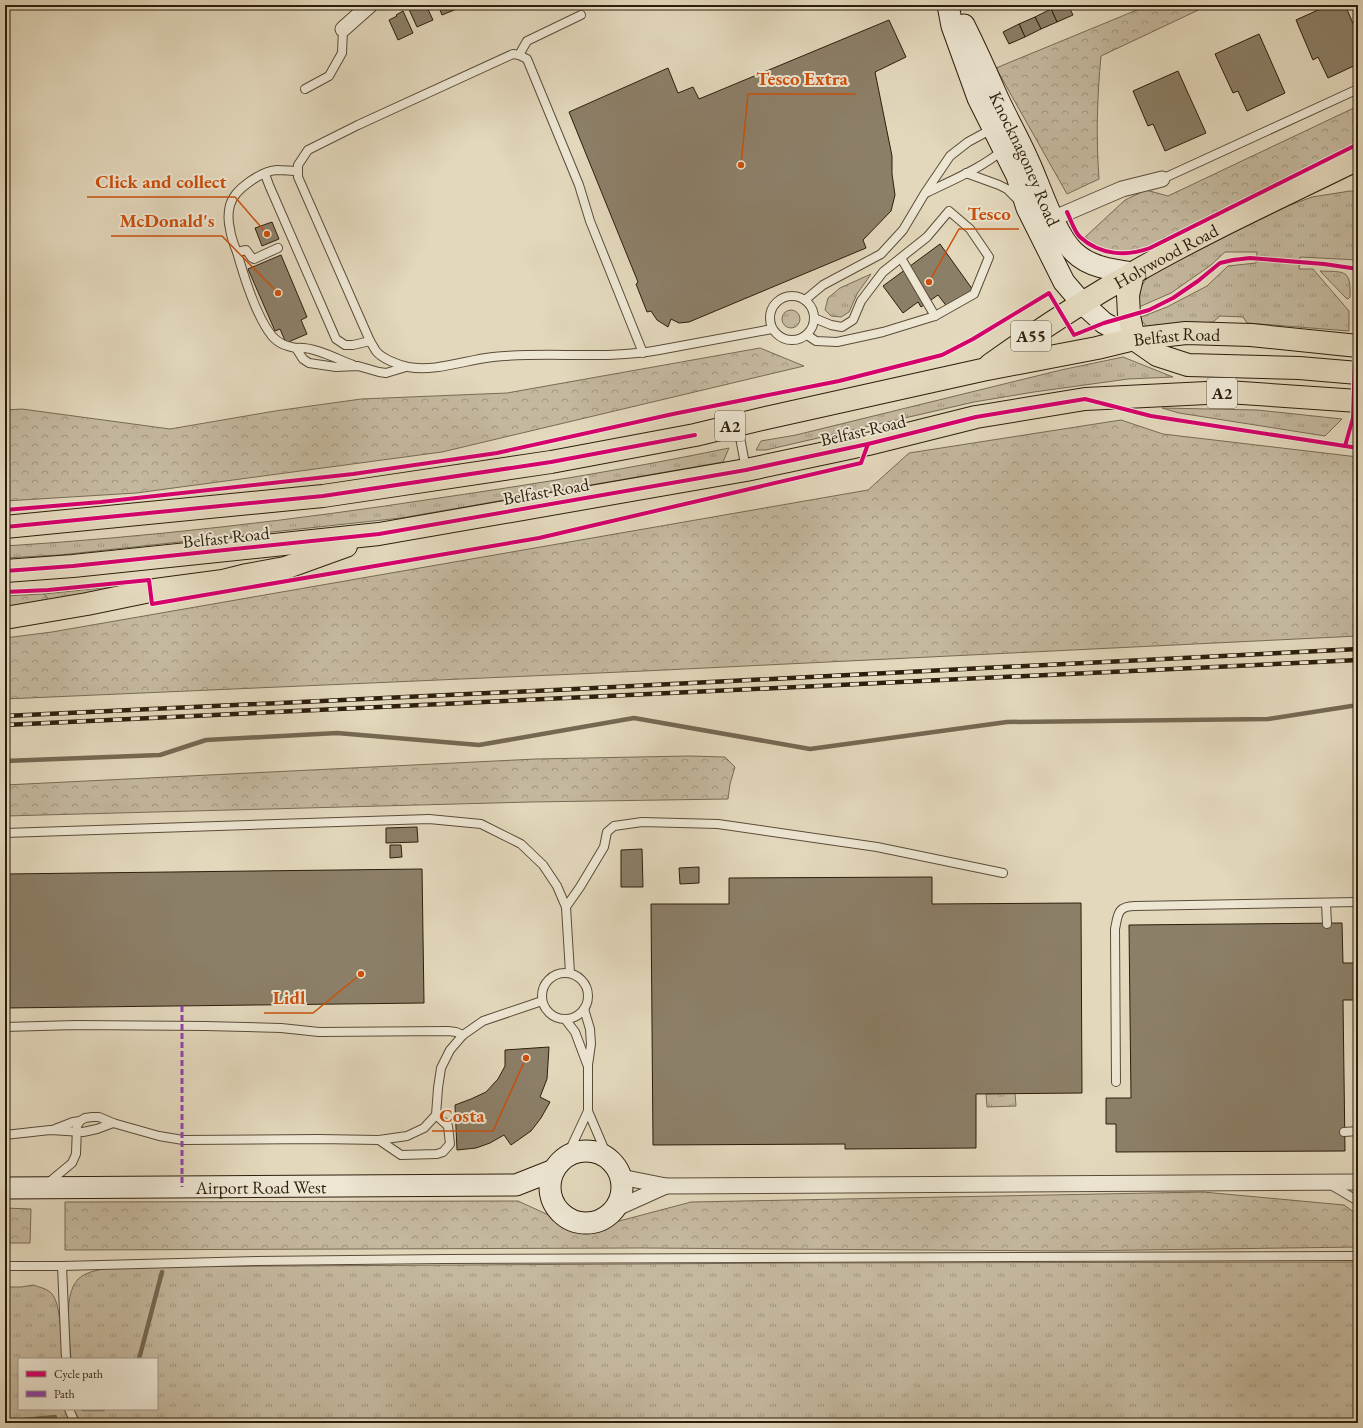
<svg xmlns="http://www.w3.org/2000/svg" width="1363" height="1428" font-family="'EB Garamond',serif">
<defs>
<pattern id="grass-tufts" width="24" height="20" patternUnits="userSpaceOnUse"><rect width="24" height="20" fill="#c4b89e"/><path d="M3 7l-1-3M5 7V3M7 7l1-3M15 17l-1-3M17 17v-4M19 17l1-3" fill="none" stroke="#a0957f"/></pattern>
<pattern id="forest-crowns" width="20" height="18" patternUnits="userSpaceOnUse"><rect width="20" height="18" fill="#c4b89e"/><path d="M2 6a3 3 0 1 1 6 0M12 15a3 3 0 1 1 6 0" fill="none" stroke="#a0957f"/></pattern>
</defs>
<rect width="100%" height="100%" fill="#e3d8bc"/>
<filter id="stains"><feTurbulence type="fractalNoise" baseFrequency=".005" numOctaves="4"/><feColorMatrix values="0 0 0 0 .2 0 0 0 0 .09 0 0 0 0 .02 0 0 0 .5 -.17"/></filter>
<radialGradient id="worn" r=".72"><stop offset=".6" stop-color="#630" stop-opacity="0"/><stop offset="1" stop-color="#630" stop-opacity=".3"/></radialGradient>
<g fill="url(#grass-tufts)" stroke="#786b55">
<polygon points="1350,191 1358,192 1358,260 1300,257 1299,269 1313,269 1349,311 1349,331 1247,323 1243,317 1220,316 1213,322 1147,327 1142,321 1141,317 1167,307 1207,286 1228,266 1256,263 1257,252 1225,252 1211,265 1171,293 1139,307 1140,289 1150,272 1288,206 1312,197"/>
<path d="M1320,271C1345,272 1351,269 1350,297L1348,299L1346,298Z"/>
<polygon points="871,274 857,294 849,312 841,317 831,316 825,310 828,298 840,288"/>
<circle cx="791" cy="319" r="9"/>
<polygon points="1123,357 1173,377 1128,379 1034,392 974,402 766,450 756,450 761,441 796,435 1061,370"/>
<polygon points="1162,408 1257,410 1342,419 1325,436 1179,413"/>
<path d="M729,448L723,462L401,518L60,555L5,558V546C150,537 295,520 439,498C536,484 633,468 729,448Z"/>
<polygon points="121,586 120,588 50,602 44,594"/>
<polygon points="1015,1093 1016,1106 987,1107 986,1094"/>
<path d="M1358,1262V1423H81L73,1409H157V1359H71C70,1338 61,1289 82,1276C92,1270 104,1269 115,1267L804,1263Z"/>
<path d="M33,1285C39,1287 45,1288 50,1292C62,1301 61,1344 62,1359H19V1409H66L71,1423H5V1287H21Z"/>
</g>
<g fill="url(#forest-crowns)" stroke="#786b55">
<path d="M1149,5H1209L1101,56C1097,98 1096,138 1099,179L1067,194L996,68Z"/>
<polygon points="1358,106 1358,145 1159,248 1150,248 1129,255 1102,252 1083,239 1125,200 1146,190 1168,196"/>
<polygon points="760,348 804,366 442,452 136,493 5,501 5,410 22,409 170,429 275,411 361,399 507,393"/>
<polygon points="1121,420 1163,434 1358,457 1358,636 644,671 5,699 5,638 52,632 868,490 909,453"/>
<polygon points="44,594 50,602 5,609 5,596"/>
<polygon points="689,756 725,757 735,767 730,784 728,799 531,802 5,816 5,785 536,759"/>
<polygon points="1203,1192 1344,1205 1358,1215 1358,1247 1070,1251 641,1248 65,1250 65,1202 518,1201 566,1223 589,1229 691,1202"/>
<polygon points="5,1208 31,1209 30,1243 5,1243"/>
</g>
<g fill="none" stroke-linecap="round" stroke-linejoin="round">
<g stroke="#756852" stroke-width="4.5">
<polyline points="5,761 160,755 206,740 337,733 479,745 634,718 810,749 1007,722 1268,719 1358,705"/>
<polyline points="139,1359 162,1272"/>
<polyline points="83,1409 103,1409"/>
<polyline points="5,1422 55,1417"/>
</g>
</g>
<g fill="#8c7f68" stroke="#2d1e0c">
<polygon points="407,5 426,5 433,20 417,27"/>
<polygon points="438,5 457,5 459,8 442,15"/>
<polygon points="1060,5 1068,5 1073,15 1057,22 1051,9"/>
<polygon points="1329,5 1345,5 1358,35 1358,64 1328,78 1318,57 1313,60 1296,20"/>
<polygon points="1051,9 1057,22 1041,29 1035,17"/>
<polygon points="403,11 413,33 398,40 389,20 397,16 396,15"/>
<polygon points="1035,17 1041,29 1025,37 1019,24"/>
<polygon points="889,20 906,57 875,72 892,156 892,174 895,195 891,211 863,240 866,248 689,322 679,323 671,319 668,327 657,320 651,311 647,312 636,284 638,282 569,112 668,68 678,93 693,87 699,99"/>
<polygon points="1019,24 1025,37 1009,44 1003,32"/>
<polygon points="1259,34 1285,93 1247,111 1238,91 1233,93 1215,54"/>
<polygon points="1178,71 1206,133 1165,151 1153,124 1148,126 1133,91"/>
<polygon points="272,222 279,239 262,246 255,228"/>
<polygon points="940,244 973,290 948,308 938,295 921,307 918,302 903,313 883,286"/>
<polygon points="281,255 307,317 301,320 307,334 286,343 280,329 275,331 248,269"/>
<polygon points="417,827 418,842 386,843 386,828"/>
<polygon points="390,845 401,845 402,857 390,858"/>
<polygon points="642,849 643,887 621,887 621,850"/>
<polygon points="699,867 699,883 680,884 679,868"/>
<polygon points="422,869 424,1003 5,1008 5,874"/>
<polygon points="932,877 932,904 1081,903 1082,1093 976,1094 976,1148 845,1149 845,1144 653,1145 651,904 729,904 729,878"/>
<polygon points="1342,923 1343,963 1358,963 1358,1000 1343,1000 1345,1151 1116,1152 1116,1124 1106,1124 1106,1098 1131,1098 1129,925"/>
<polygon points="549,1047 547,1079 540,1097 550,1102 541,1118 531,1131 511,1145 504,1135 490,1143 476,1148 457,1150 455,1105 471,1099 486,1092 498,1079 505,1066 505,1050"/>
</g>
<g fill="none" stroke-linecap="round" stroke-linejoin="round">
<defs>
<g id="lane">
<polyline points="519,55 527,41 581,15"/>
<polyline points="305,89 329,76 342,53 343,29"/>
<path d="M298,171C291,171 284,170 277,170C262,171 234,189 230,205C228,213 228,221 230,229C231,237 234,245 237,252C244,277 256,316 272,336C279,344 286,346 296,348L303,359L309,363L336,367L358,366L379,372L386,373L406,367"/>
<polyline points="966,173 999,185 1007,189 1019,201"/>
<polyline points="265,174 269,185 336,339 345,345 353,345 370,341"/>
<polyline points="1162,179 1358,89"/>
<path d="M926,193C952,180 980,169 1003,150"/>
<polyline points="237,252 246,250 252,258 254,259 278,248"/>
<polyline points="901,258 935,316"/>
<circle cx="792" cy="318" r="22"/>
<polyline points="805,300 823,285 881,254 903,230 925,193 950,156 968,142 992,129"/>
<polyline points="807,335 816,341 837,342 883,332 935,316 974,294 989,257 970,229 949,211 927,237 883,272 861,301 853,320 842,327 831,325 814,318"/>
<path d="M296,348C313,346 337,359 353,365"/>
<path d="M643,353L590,221L579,185L527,59L519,55L513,54L358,125L308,150L298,165V177L370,341C372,344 374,348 376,351C382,359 399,365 408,367C436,372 465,360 493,357C548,351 604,360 659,350L772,329"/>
<polyline points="738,426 746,470"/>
<polyline points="5,833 429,819 481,824 521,844 543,865 557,886 566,907 570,973"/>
<polyline points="1326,903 1327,924"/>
<polyline points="566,907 580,887 604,847 607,832 614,826 642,822 718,824 877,847 1003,873"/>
<circle cx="565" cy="996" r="23"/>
<polyline points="584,1009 590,1029 591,1044 588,1065 588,1111 608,1158"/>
<polyline points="565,1019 575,1032 587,1064"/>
<polyline points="5,1027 76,1025 205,1026 281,1028 319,1032 448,1031 456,1032 463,1035"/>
<path d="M1116,1082L1115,929C1118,915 1117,906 1135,906L1358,902"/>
<polyline points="55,1129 73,1122 80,1121"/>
<polyline points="1344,1132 1358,1131"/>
<polyline points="5,1135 50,1130 83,1132 97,1129 113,1123"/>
<polyline points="379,1140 401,1155 437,1154 443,1152 450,1144 448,1126 436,1115"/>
<polyline points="567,1156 588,1111"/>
<polyline points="48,1183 72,1163 76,1154 77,1126 80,1121 85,1118 92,1117 99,1117 113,1123 159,1136 183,1140 319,1139 379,1140 407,1136 424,1128 436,1115 438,1088 441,1068 450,1050 463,1035 483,1021 542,1001"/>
<polyline points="1331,1185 1358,1201"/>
<polyline points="5,1266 62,1266 257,1261 444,1259 1358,1256"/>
<polyline points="62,1266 66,1359"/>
<polyline points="69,1409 75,1423"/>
</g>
<g id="street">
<polyline points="343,29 370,5"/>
<polyline points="1043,223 1122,189 1162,179"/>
<polyline points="621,1177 666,1186 1358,1182"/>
<polyline points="615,1209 666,1186"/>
</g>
<g id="secondary">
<polyline points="948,5 952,26 978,98 1017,176 1027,208 1064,282 1082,303 1104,323 1134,339"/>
<path id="s1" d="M964,25C975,47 985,69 995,92C1005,115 1018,137 1028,160C1040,185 1054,233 1074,252C1089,267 1112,270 1133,273"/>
<circle cx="586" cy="1187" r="36"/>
<path id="s2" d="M5,1188L516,1185L554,1170"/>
</g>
<g id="highway">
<polyline points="1133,273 1128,295 1129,316 1134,339 1157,355 1188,365 1299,368 1358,373"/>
<path id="s3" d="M990,365C1036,332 1083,301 1133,273C1206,231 1283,196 1358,159"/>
<path id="s4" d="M5,527L323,496L551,462L695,435L766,418L982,370L1097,348L1134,339L1186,333L1251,335L1358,346"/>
<polyline points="5,571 73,566 379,534 746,470 868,444 976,417 1085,399 1227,392 1358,401"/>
<polyline points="5,618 87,604 155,590 223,581 247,575 285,568 346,546"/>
</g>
</defs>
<use href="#lane" stroke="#5a4c38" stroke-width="10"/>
<use href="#street" stroke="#5a4c38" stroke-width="17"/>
<use href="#secondary" stroke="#2d1e0c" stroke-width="23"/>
<use href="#highway" stroke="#2d1e0c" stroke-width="24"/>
<use href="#lane" stroke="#ede6d3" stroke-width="8"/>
<use href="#street" stroke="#ede6d3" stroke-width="15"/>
<use href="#secondary" stroke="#ede6d3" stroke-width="21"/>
<use href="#highway" stroke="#e3d8bc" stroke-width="22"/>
<defs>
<g id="rail">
<polyline points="5,716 575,689 1358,649"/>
<polyline points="5,725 1358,660"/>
</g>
</defs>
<use href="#rail" stroke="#2d1e0c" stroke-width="4.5"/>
<use href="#rail" stroke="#ede6d3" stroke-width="3" stroke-dasharray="9" stroke-linecap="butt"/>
<polyline stroke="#8e44ad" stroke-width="3" stroke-dasharray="6 3" stroke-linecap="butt" points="182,1006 182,1187"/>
<defs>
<g id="cycleway">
<path d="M1067,212C1071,220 1074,231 1080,237C1100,255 1126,257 1150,248L1358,144"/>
<polyline points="1345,446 1353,418 1358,269"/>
<polyline points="5,510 101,502 353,474 497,453 673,414 839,381 942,355 973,339 1049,293 1074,335 1104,323 1149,310 1173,298 1198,281 1220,263 1233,260 1250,258 1324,264 1358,269"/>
<polyline points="5,527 323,496 551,462 695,435"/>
<polyline points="5,571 73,566 379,534 746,470 868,444 976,417 1085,399 1151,416 1358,448"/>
<polyline points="5,592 48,590 149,580 152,604 539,538 861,463 868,444"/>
</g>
</defs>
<use href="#cycleway" stroke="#ede6d3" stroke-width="6"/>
<use href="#cycleway" stroke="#d6006c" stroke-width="4"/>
</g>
<g text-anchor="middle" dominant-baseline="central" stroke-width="4" stroke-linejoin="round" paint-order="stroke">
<g fill="#ede6d3" stroke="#675a48" stroke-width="1">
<rect x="1011" y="321" width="40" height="30" rx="3"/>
<rect x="1207" y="378" width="30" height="30" rx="3"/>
<rect x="715" y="411" width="30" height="30" rx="3"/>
</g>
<g font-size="17" font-weight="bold" fill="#2d1e0c">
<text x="1031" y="336">A55</text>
<text x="1222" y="393">A2</text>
<text x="730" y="426">A2</text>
</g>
<g font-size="18" fill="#2d1e0c" stroke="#ede6d3">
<text stroke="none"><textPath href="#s1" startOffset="147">Knocknagoney Road</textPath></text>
<text stroke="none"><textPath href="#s3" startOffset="207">Holywood Road</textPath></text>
<text stroke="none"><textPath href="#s4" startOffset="1189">Belfast Road</textPath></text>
<text transform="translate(863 430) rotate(-13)">Belfast Road</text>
<text transform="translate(546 491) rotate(-10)">Belfast Road</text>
<text transform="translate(226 537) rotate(-6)">Belfast Road</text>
<text stroke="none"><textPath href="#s2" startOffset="256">Airport Road West</textPath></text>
</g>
</g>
<path fill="none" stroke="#cc500c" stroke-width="1.5" d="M741 165L748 94H856M267 234L235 197H87M929 282L959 229H1019M278 293L222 236H111M361 974L313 1013H264M526 1058L493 1131H432"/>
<g fill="#cc500c" stroke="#ede6d3" stroke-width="1.5">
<circle cx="741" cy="165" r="4"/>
<circle cx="267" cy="234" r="4"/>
<circle cx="929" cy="282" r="4"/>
<circle cx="278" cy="293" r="4"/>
<circle cx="361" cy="974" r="4"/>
<circle cx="526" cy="1058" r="4"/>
</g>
<g font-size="19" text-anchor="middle" font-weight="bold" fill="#cc500c" stroke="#ede6d3" stroke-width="4" stroke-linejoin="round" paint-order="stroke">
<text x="802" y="85">Tesco Extra</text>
<text x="161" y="188">Click and collect</text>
<text x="989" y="220">Tesco</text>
<text x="167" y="227">McDonald's</text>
<text x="289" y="1004">Lidl</text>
<text x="462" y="1122">Costa</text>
</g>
<rect width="1363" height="1428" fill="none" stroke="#e3d8bc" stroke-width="20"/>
<rect x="6" y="6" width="1351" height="1416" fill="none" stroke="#2d1e0c" stroke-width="2"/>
<rect x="10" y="10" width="1343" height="1408" fill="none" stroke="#2d1e0c"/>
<rect x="18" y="1358" width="140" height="52" fill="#ede6d3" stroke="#a09683"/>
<rect x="26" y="1371" width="20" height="6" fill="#d6006c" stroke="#a09683"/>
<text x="54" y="1378" font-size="12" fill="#2d1e0c">Cycle path</text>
<rect x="26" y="1391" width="20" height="6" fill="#8e44ad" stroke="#a09683"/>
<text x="54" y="1398" font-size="12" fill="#2d1e0c">Path</text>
<rect width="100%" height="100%" filter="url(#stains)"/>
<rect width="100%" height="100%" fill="url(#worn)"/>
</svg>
